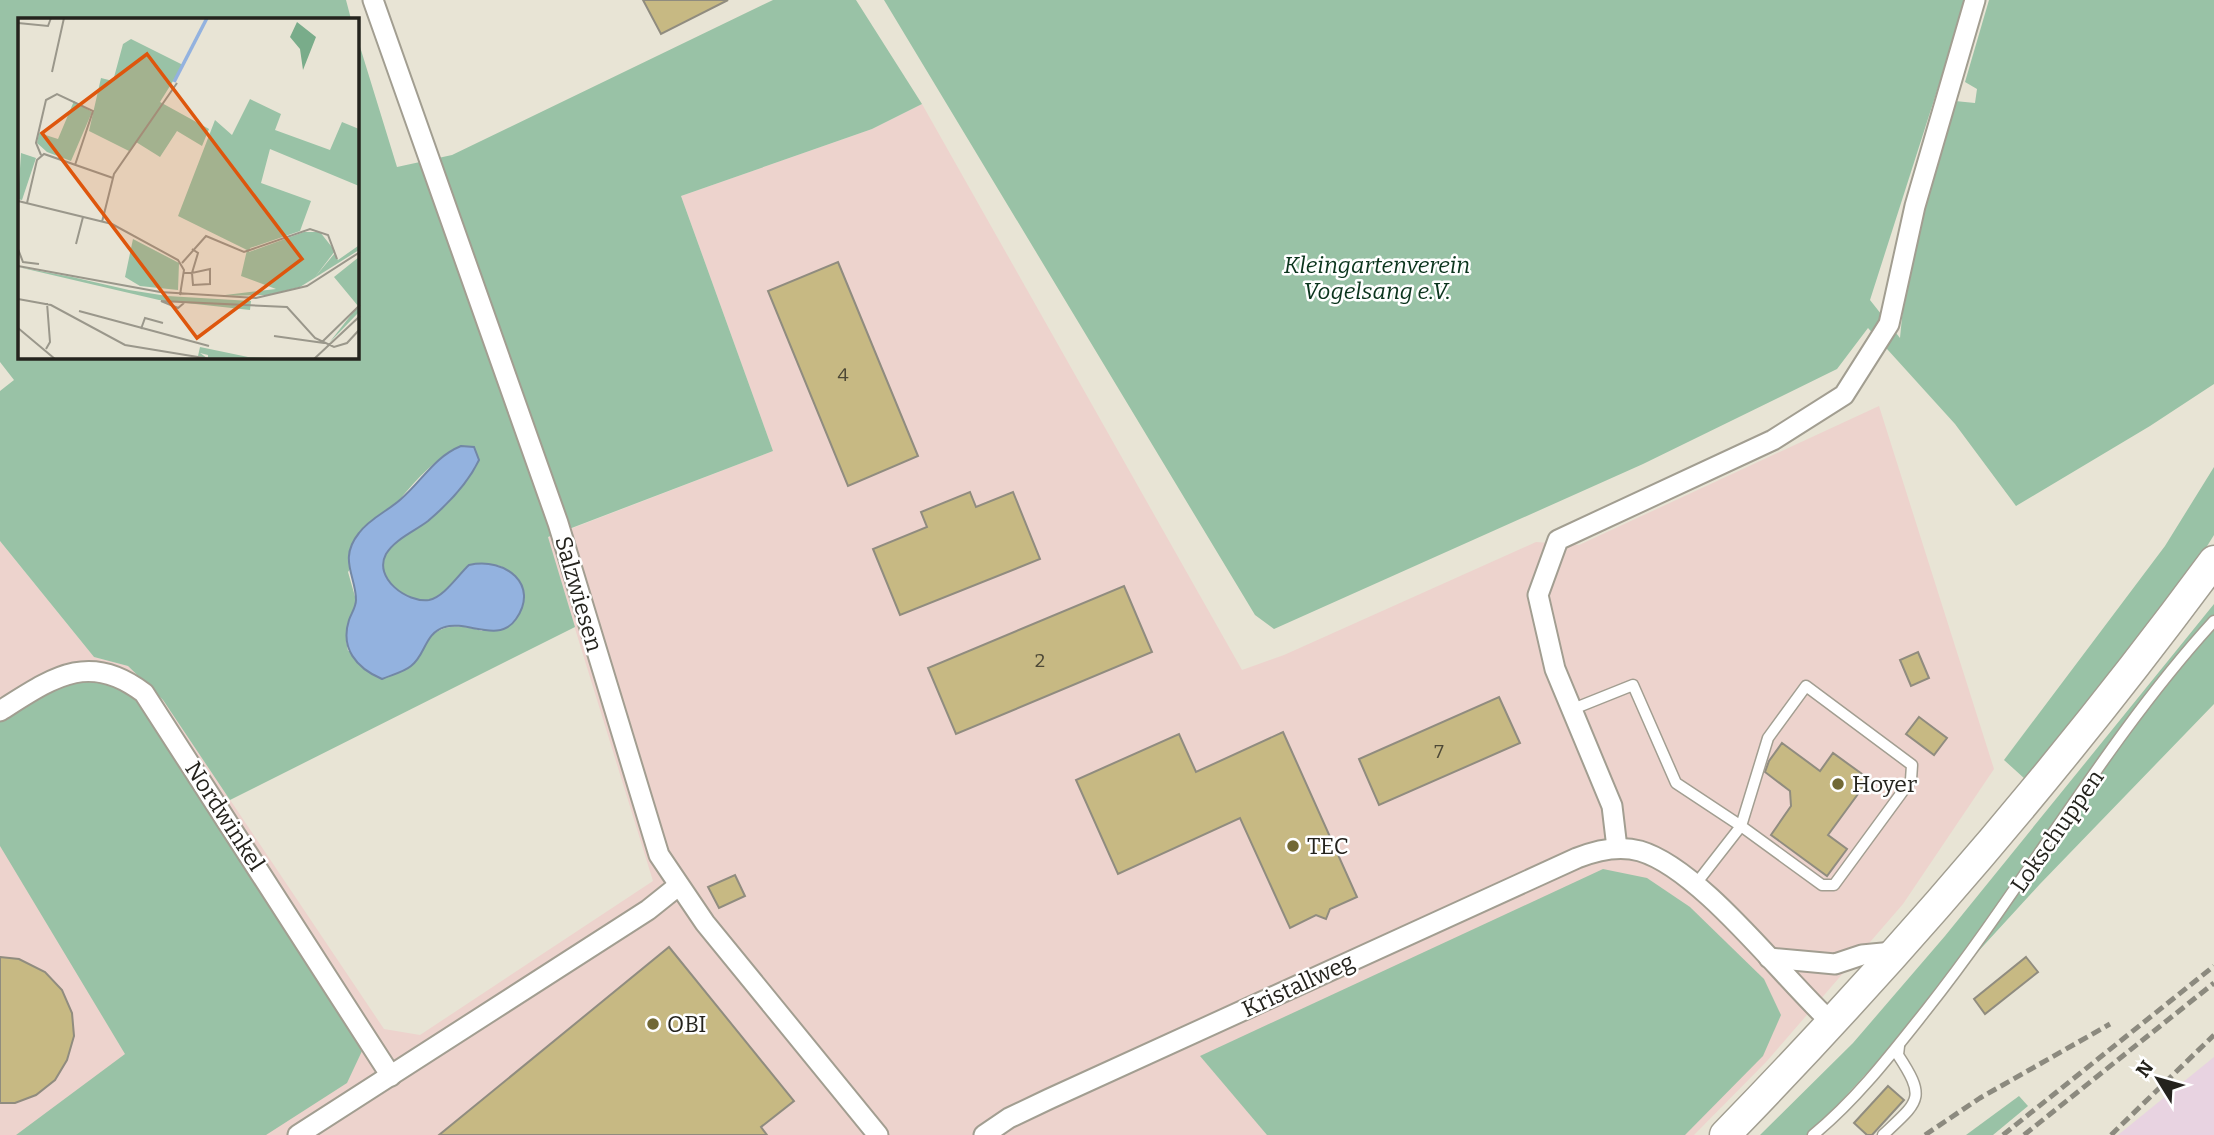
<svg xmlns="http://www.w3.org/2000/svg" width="2214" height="1135" font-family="Bitter,serif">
<rect width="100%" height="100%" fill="#e8e4d5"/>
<polygon fill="#edd3cd" points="922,104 1242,670 1284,655 1536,542 1579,545 1879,406 1994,769 1903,904 1767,1061 1694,1135 0,1135 0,541 94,657 128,666 163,700 384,1029 420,1035 653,881 547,538 773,451 681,196 872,129"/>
<polygon fill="#e8d3e1" points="2214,1057 2214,1135 2118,1135"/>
<g fill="#99c2a6" fill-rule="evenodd">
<path d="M0,0H346L351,19H19V357H357V37L397,167L452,155L773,0H856L922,104L872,129L681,196L773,451L548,537L575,627L230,800L163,700L128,666L94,657L0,541V391L14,380L0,362ZM453,449L479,459C468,483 448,505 428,521C415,531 395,539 386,554C373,578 407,603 429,600C444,597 458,575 469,565C497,563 502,562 521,584L482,631C451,622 431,625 419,658L348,651L346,639L356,600L348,572C379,528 408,479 453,449Z"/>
<path d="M884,0H1966L1870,300L1900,338C1906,258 1933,178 1955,101L1975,103L1977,89L1965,82L1989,0H2214V384L2150,426L2016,506L1955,424L1868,328L1837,369L1643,464L1274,629L1255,615Z"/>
<polygon points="2214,467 2214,535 2194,567 2025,779 2004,760 2165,546"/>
<polygon points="2214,604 2214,704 2040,884 1810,1135 1760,1135 1853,1043 1945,936"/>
<polygon points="71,681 114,683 152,713 362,1051 347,1083 266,1135 16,1135 125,1054 0,846 0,717"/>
<polygon points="1603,869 1647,878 1690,907 1764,979 1781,1015 1763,1056 1685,1135 1267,1135 1200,1056"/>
<polygon points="2019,1096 2028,1106 1993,1135 1966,1135"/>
</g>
<path fill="#93b2df" stroke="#7287a5" stroke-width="2" d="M461,446L474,447L479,460C468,483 448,504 428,521C415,531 395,539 386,554C373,578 407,603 429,600C444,597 458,575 469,565C506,557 540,585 516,619C499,644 467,620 445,627C424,633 426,655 411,666C404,672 391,675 382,679C356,668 340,648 349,620C351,614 356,607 356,600C356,576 338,559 359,533C370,518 388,511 401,499C422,481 434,457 461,446Z"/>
<g fill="#c7b983" stroke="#908c7f" stroke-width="2">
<polygon points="643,0 728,0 661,34"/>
<polygon points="838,262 918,456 848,486 768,291"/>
<polygon points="970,492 976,507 1013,492 1040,559 900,615 873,549 927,527 921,512"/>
<polygon points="1124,586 1152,652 956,734 928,668"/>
<polygon points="1918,652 1929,678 1911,686 1900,660"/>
<polygon points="1499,697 1520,743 1379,805 1359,759"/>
<polygon points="1919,717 1947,738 1934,755 1906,734"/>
<polygon points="1283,732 1357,897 1330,909 1326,919 1316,915 1290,928 1240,818 1118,874 1076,780 1179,734 1196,772"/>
<polygon points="1782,743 1820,771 1833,753 1869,779 1828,835 1847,849 1827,876 1771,835 1791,806 1790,791 1765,772 1769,761"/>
<polygon points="735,875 745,896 719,908 708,887"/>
<polygon points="669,947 794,1101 761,1127 767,1135 439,1135"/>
<polygon points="0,957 19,959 45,972 62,990 72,1013 74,1036 67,1060 55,1080 36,1095 15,1103 0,1103"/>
<polygon points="2026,957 2038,972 1985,1014 1974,999"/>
<polygon points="1888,1086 1904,1100 1872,1135 1867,1135 1854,1123"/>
</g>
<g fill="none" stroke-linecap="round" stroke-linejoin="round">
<defs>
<g id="lane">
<polyline points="1573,709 1633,685 1676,783 1741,826 1768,738 1806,686 1912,765 1911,780 1834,885 1822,885 1741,826 1695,885"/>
<path d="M1813,1135C1857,1099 1892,1053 1927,1009C2026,884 2106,739 2214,621"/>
<path d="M1883,1135C1919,1101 1927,1099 1898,1055L1899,1046"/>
</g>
<g id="street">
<polyline points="373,0 558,523 659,855 705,923 878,1135"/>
<path d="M0,711C51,679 88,650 144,693L391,1076"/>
<polyline points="1617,848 1612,806 1555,669 1538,595 1558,540 1773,440 1844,395 1889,324 1915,206 1975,0"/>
<polyline points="1769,958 1835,964 1862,955 1893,952"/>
<polyline points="298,1135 648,910 678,886"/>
<path d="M984,1135L1009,1118L1049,1099L1577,858C1597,850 1619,845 1640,851C1701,869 1782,977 1831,1022"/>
</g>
<path id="primary" d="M1725,1135C1900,955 2065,763 2214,561"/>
</defs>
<use href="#lane" stroke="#a29e91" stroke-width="13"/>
<use href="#street" stroke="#a29e91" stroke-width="23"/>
<use href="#primary" stroke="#a29e91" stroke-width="33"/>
<use href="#lane" stroke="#fff" stroke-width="10"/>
<use href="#street" stroke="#fff" stroke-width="19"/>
<use href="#primary" stroke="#fff" stroke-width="30"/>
<g stroke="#8c8a7f" stroke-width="5" stroke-dasharray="10 5" stroke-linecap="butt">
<polyline points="1925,1135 1980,1098 2110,1024"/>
<polyline points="2003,1135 2214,966"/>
<polyline points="2024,1135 2214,983"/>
<polyline points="2111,1135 2214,1035"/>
</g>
</g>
<g fill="#716835" stroke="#fff" stroke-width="2.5">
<circle cx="1838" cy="784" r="7"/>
<circle cx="1293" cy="846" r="7"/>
<circle cx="653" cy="1024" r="7"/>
</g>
<g text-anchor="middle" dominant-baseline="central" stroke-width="5" stroke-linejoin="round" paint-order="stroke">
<g font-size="19" fill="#4d4836">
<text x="843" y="374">4</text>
<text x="1040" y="660">2</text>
<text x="1439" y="751">7</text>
</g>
<g font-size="23" font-style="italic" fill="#0a341c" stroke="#fff">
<text x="1377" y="265">Kleingartenverein<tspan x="1377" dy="26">Vogelsang e.V.</tspan></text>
</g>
<g font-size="23" fill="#24231d" stroke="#fff">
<text transform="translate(579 594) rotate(74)">Salzwiesen</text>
<text transform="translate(225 816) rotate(57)">Nordwinkel</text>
<text transform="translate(2057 831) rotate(-55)">Lokschuppen</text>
<text transform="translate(1298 985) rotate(-25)">Kristallweg</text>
</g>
<g font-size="23" fill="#24231d" stroke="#fff" text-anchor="start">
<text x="1852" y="784">Hoyer</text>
<text x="1307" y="846">TEC</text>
<text x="667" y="1024">OBI</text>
</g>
</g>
<g transform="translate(18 18)">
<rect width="341" height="341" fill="#e8e4d5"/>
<path d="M113,21L165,47L142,84L191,111L184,128L159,113L142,139L118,124L111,133L71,113L83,60L95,63L105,26ZM232,81L263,96L257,112L312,132L324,104L341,111V168L252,131L243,165L293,183L282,213L232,230L231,234L286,214H302L317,233L297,259L317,235L320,242L340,228L341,232L282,269L249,277L199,278L258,271L223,258L229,232L160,198L197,102L214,117ZM56,83L74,94L53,143L29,134L19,125L21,115L40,121ZM3,135L18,140L4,182L0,181ZM115,221L161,245L160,272L122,268L107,259ZM341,239V294L311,325L340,288L316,259ZM0,249L54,259L111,272L149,278L233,283L232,292L141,282ZM182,329L230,339L273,341L190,340V337L182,335L189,340L180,338Z" fill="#99c2a6"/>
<path d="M279,4L298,19L285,52L282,31L272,19Z" fill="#79ac8a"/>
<path fill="none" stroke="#93b2df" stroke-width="3.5" d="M156,64L189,0"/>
<path fill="none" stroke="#9a978b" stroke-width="2" d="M0,5L30,8L33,0M34,54L46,0M23,137L18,125L28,82L39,76L75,93L57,147M0,183L94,206L160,242L166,252L162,277M9,185L19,142L26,136L95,160M84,204L96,156L159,65M58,226L65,199M0,231L5,244L21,246M164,245L188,218L226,234L292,211L310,217L319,241M0,248L142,274L238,280L289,268L342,234M166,255H174L175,267L192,266V251L174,255L180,235L174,231M0,281L33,287L107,327L192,341M166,285L160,290L143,283L269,289L297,320L316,329L329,325L342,311M61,293L191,328M0,310L37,341M123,311L127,300L145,305M256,318L306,325M304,324L342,287M28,331L32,324L29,285M296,341L342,298"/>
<path fill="#de560d" fill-opacity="0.15" stroke="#de560d" stroke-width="3.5" d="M129,36L284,241L179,320L24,115Z"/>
<rect width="341" height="341" fill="none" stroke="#24231d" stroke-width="3.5"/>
</g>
<g transform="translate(2158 1079) rotate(307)" stroke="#ffffff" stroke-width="5" paint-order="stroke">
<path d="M0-5L12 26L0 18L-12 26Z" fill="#24231d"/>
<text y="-10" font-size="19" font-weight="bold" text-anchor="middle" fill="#24231d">N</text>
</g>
</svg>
